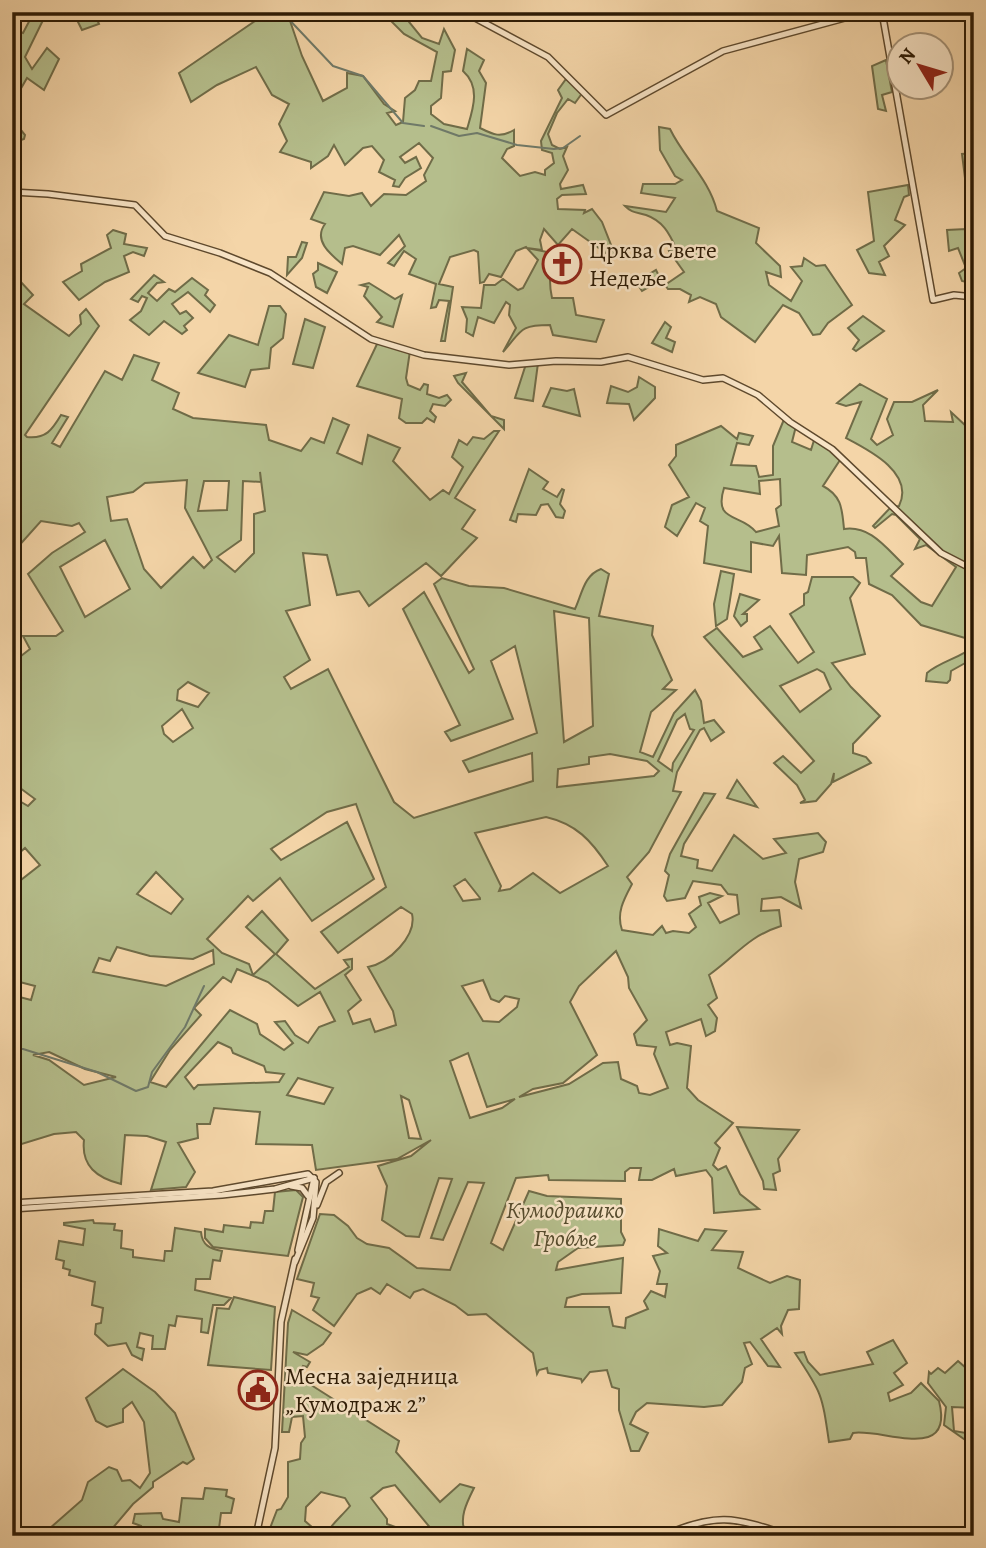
<svg xmlns="http://www.w3.org/2000/svg" width="986" height="1548" font-family="Alegreya,serif">
<rect width="100%" height="100%" fill="#f4d5a8"/>
<filter id="stains"><feTurbulence type="fractalNoise" baseFrequency=".00286" numOctaves="4"/><feColorMatrix values="0 0 0 0 .2 0 0 0 0 .09 0 0 0 0 .02 0 0 0 .5 -.17"/></filter>
<radialGradient id="worn" r=".72"><stop offset=".6" stop-color="#630" stop-opacity="0"/><stop offset="1" stop-color="#630" stop-opacity=".3"/></radialGradient>
<g fill="#b5be8c" stroke="#706c48" stroke-width="2" fill-rule="evenodd">
<polygon points="34,12 47,12 25,57 32,69 47,48 59,59 44,90 27,78 12,104 12,29 23,33"/>
<polygon points="73,12 94,12 99,24 82,30"/>
<path d="M238,12H287L302,56L323,101L347,88V73L363,76L384,104L395,111L387,113L396,125L403,122L405,98L415,90L419,81H431L437,52L404,34L392,22L400,12H415L409,22L422,38L439,44L444,29L455,50L451,71L443,72L441,98L431,106V114L444,124L467,129C473,109 481,87 463,71L467,49L484,60L479,71L486,83L480,128C494,135 500,138 514,130V146L507,149L502,158L520,176L535,172L545,175V170L554,163L552,153L542,150L541,141L562,98L558,90L566,79L583,92L575,103L568,99L557,113L548,134L552,145L560,149L567,147L563,156L568,170L560,184L561,189L583,185L586,194L562,195L557,199L558,209L585,210L584,213L592,209L602,222L615,255L610,256L572,229L558,245L544,229L540,240L542,250L527,248L547,252L558,250C550,266 548,280 552,298H573L576,315L604,320L596,342L553,335L550,325C518,325 522,331 503,352L516,328L509,315L510,305L506,302L494,323L478,317L473,336L466,332L467,319L462,307L481,308L484,285H495L503,279L518,290L523,288L538,260L526,247L516,251L501,277L489,274L484,282L480,283L478,252L474,250L450,257L439,284L453,287L445,341H441L449,301L439,300L436,307L431,308L436,284L409,274L416,259L404,251L394,266L388,263L405,246L399,235L380,255L353,246L345,248L342,264C330,254 313,240 325,224L311,219L324,192L349,196L362,193L371,206L384,194L406,195L426,181L424,175L433,158L419,143L400,157L405,163L416,157L421,168L405,178L399,187L393,186L395,180L379,172L384,160L372,146L363,148L345,165L334,145L328,156L311,168V162L280,152L287,141L279,124L289,104L272,95L256,67L217,85L191,102L179,73L255,21L254,13L239,15Z"/>
<polygon points="886,60 892,92 882,95 886,111 878,109 872,66"/>
<polygon points="12,119 25,135 24,139 18,141 18,146 12,147"/>
<path d="M659,127L670,129C684,158 709,179 717,211L759,228L756,243L780,266L781,277L766,272L769,285L791,301L802,281L791,267L802,266L804,258L816,266L825,265L852,305L828,323L820,334L813,335L799,313L783,305L755,342L721,317L716,304L700,297L689,302L691,295L680,289H668L665,285L684,272L669,251L676,248C669,233 663,221 646,215C636,212 632,213 625,206L666,212L675,198L641,193L643,184H675L682,180L675,176L660,150Z"/>
<polygon points="974,153 974,177 965,178 962,154"/>
<polygon points="908,185 909,195 904,197 895,220 905,225 884,246 889,256 879,262 885,275 869,273 857,250 874,241 868,192"/>
<polygon points="966,229 974,284 962,281 959,273 966,268 958,248 949,251 947,230"/>
<polygon points="113,230 126,234 124,244 147,248 144,256 133,252 124,256 129,272 105,282 79,300 63,282 82,271 81,264 111,248 107,235"/>
<polygon points="302,242 307,243 302,258 287,275 288,257 296,257"/>
<polygon points="318,263 337,272 327,293 316,287 313,274 318,270"/>
<polygon points="656,270 661,280 642,291 636,282"/>
<polygon points="154,275 164,282 157,283 148,293 157,301 169,289 175,292 192,278 208,290 205,295 215,305 210,312 188,292 172,304 180,314 186,311 193,318 184,326 187,330 182,334 164,321 149,335 130,320 141,311 147,298 142,296 138,302 131,299"/>
<path d="M12,281H20L33,295L24,304L69,336L81,324L80,315L86,309L99,326L25,435L27,437C46,439 52,430 61,415L68,417L52,443L60,447L105,371L122,380L134,355L159,363L152,380L179,393L173,409L193,418L266,425L269,440L301,451L311,438L324,443L333,418L349,425L337,453L362,464L368,435L400,448L393,461L430,500L443,490L449,494L463,467L452,457L459,440L467,445L473,437L484,439L494,431H499L455,498L475,510L462,529L477,538L441,576L426,563L369,606L359,591L337,595L327,555L303,553L310,605L286,611L310,660L284,677L291,689L328,669L394,802L414,818L533,781L532,753L469,772L463,761L537,733L515,646L491,661L513,719L451,741L445,732L460,725L403,609L424,592L469,673L474,669L434,584L442,578L469,586L504,588L575,609C582,594 584,575 601,569L609,574L599,616L653,626L652,635L672,680L663,689L676,690L651,712L640,752L653,757L674,713L695,690L701,701L704,723L714,720L724,732L711,741L704,728L700,730L677,772L673,791L681,792L649,852L627,877L632,884C624,899 616,913 622,930L653,935L662,926L666,933L673,931L689,933L696,927L689,914L701,905L699,897L710,893L722,896L708,903L720,923L739,914L737,895L728,894L721,885L693,881L685,898L667,901L664,896L669,875L665,871L670,854L704,793L715,794L684,844L681,856L698,860L697,868L712,871L734,835L763,859L786,853L774,839L818,833L826,842L823,852L799,859L795,882L801,908L781,897L762,899L761,911L779,910L781,926C747,937 737,955 709,975L717,998L708,1005L717,1018L715,1031L706,1036L701,1019L666,1032L670,1045L677,1043L691,1046L687,1088L698,1100L733,1123L715,1143L720,1148L713,1165L718,1170L726,1166L740,1194L759,1209L714,1213L712,1178L706,1170L676,1176L674,1169L652,1180H639L641,1168H630L625,1172V1181L549,1180L548,1175L516,1178L491,1243L503,1250L529,1191L547,1196L621,1199V1232L625,1240L623,1245L578,1248L558,1262L556,1270L623,1258L621,1293L582,1294L567,1298L565,1307H609L613,1326L625,1328L626,1318L648,1309L644,1301L651,1291L665,1297L667,1284H657L660,1271L653,1256L667,1253L658,1246L659,1229L698,1241L705,1229L726,1231L712,1250L743,1252L738,1268L770,1283L787,1276L800,1280L799,1309L788,1310L781,1326L782,1334L777,1328L761,1339L780,1367L768,1366L750,1342L744,1343L752,1364L745,1368L742,1382L722,1405L704,1407L647,1403L636,1412L630,1424L648,1433L639,1451H631L619,1410V1389L612,1387L607,1370L590,1372L582,1382L581,1379L548,1373L547,1368L539,1370L537,1374L533,1353L486,1314L468,1315L455,1305L423,1289L414,1292L410,1298L387,1284L380,1294L371,1288L357,1294L334,1326L313,1310L319,1298L311,1296L314,1283L297,1279L320,1214L334,1215L348,1226L357,1238L367,1244L389,1248L417,1268L450,1270L484,1183L468,1182L443,1240L431,1238L452,1179L439,1178L419,1237L406,1236L382,1220L387,1186L378,1166L411,1156L431,1140L397,1159L316,1170L312,1145L256,1144L260,1112L214,1108L210,1124H197L198,1138L178,1143L195,1172L186,1187L151,1190L166,1142L147,1136L125,1135L121,1184C97,1178 81,1166 84,1140L76,1132L54,1134L12,1147V995L31,1000L35,986L12,980V887L40,865L25,848L12,859V805L16,799L28,806L35,799L12,782V663L30,649L23,636H56L63,631L28,574L52,553L85,532L79,523L72,526L41,521L16,549L12,545ZM260,472L265,511L254,514V553L235,572L217,557L241,540L243,481L261,482ZM187,480L185,508L212,560L204,568L193,557L161,588L144,569L127,519L111,521L107,497L133,492L145,483ZM204,481H229L227,510L198,511ZM105,540L130,589L85,617L60,567ZM554,611L589,618L593,726L564,742ZM188,682L209,693L198,707L177,700L178,690ZM182,709L193,728L173,742L164,734L162,726ZM685,714L690,729L694,730L673,763L672,771L658,761L677,720ZM610,754L647,761L659,771L654,776L557,787L558,769L589,764V757ZM356,804L386,887L321,932L338,953L401,907L412,914C417,936 389,963 368,967L393,1011L396,1025L375,1032L370,1019L353,1024L348,1011L361,1000L345,975L352,969V959L344,960L349,967L315,989L276,954L288,940L262,911L246,927L275,954L253,975L249,964L222,953L207,939L248,896L253,901L280,878L312,921L374,879L347,822L281,860L271,849L327,812ZM546,817C576,824 591,840 608,866L560,893L533,873L510,889L499,891L501,886L475,833ZM156,872L183,899L171,914L137,894ZM465,879L480,898V899L463,901L454,886ZM117,947L150,956L193,959L213,950L214,964L166,986L93,972L99,958L110,961ZM616,951L628,977L629,988L647,1020L634,1034L637,1045L656,1047L654,1054L668,1088L650,1095L639,1093L637,1086L621,1079L618,1062L603,1063L569,1084L519,1097L533,1089L563,1083L597,1055L570,1002L579,986ZM237,969L268,982L298,1006L320,992L335,1021L319,1027L308,1043L295,1035L285,1021L275,1022L293,1043L284,1050L260,1034L257,1024L230,1010L166,1087L150,1082L170,1050L201,1015L194,1008L223,977L231,982ZM483,980L491,999L499,1002L505,996L519,999L517,1007L499,1022L483,1021L462,986ZM218,1042L231,1048L233,1053L264,1066L266,1072L284,1074L279,1082L198,1085L194,1089L185,1077ZM49,1052L85,1069L116,1077L84,1085L49,1060L33,1055ZM468,1053L487,1107L515,1099L502,1108L470,1118L450,1061ZM298,1078L333,1088L324,1104L287,1095ZM401,1096L409,1100L421,1139L409,1138Z"/>
<polygon points="369,283 395,299 402,295 393,327 377,322 382,317 364,296 368,287 361,285"/>
<polygon points="269,306 280,306 286,314 283,338 271,348 269,368 251,370 245,387 198,373 229,335 258,345"/>
<polygon points="863,316 884,331 856,351 853,349 859,340 848,328"/>
<polygon points="305,319 325,327 313,368 293,364"/>
<polygon points="665,322 671,327 666,338 675,342 672,352 652,343"/>
<polygon points="378,342 410,351 406,378 408,385 420,390 424,384 428,385 427,394 439,398 447,395 451,400 445,406 433,404 430,411 436,417 434,422 427,418 422,423 406,423 399,418 402,399 357,386"/>
<polygon points="538,363 533,401 515,398 526,364"/>
<polygon points="466,373 462,382 491,416 504,420 504,429 458,383 454,376"/>
<polygon points="639,377 655,387 655,398 634,420 629,404 607,403 611,386 628,392 637,387"/>
<path d="M860,384L887,399L871,439L877,445L893,435L887,419L894,402H912L938,390L923,405L925,421L953,422L951,412L966,426L974,423V638H965L921,625L892,595L869,584L866,558H856L855,552L848,547L807,555L806,575L782,573L779,536L773,546L751,542V572L704,563L708,526L700,521L705,508L696,503L677,536L665,527L672,505L689,497L669,465L676,456V445L721,426L737,439L739,433L753,436L749,445L737,443L731,465L756,466L759,477L773,475V446L785,417L796,426L792,442L811,450L815,437L842,457L823,486C842,496 842,509 844,529C870,525 886,548 903,564L891,576L921,602L932,606L956,567L926,545L915,549L920,539L896,515L892,514L875,528L873,526L891,507L899,506C915,473 869,450 846,438L861,402L846,406L837,403ZM780,479L781,505L776,509L779,526L756,532C741,513 713,523 724,488L760,494L759,481Z"/>
<polygon points="551,388 567,391 574,389 580,416 543,406"/>
<polygon points="529,469 548,482 543,489 557,497 562,489 564,490 560,504 565,511 563,518 556,517 548,504 541,505 536,515 518,514 516,522 510,520"/>
<polygon points="721,571 734,574 727,619 716,626 714,604"/>
<path d="M812,577H853L860,583L850,598L865,654L832,663L851,687L880,716L853,744V753L866,757L871,763L833,782L834,773L831,784L816,801L800,803L805,800L797,785L774,763L783,756L801,773L814,761L704,637L717,628L743,657L762,649L754,637L770,626L798,663L814,652L790,614L804,605V594L808,592ZM817,669L824,673L831,689L800,712L780,686Z"/>
<polygon points="740,594 759,600 743,614 747,614 747,621 741,626 734,616"/>
<path d="M974,646V658L951,671L950,680L947,683L926,681L927,673C941,661 961,658 974,646Z"/>
<polygon points="737,780 757,807 727,798"/>
<polygon points="737,1127 799,1130 778,1159 780,1171 773,1174 776,1190 764,1189 763,1181"/>
<polygon points="296,1190 303,1197 288,1256 213,1247 205,1238 205,1229 223,1232 224,1225 250,1228 251,1222 263,1223 265,1211 273,1211 275,1192"/>
<path d="M93,1220L94,1223L115,1224L114,1230L122,1231L121,1248L133,1250V1257L164,1261L165,1251H172L175,1228L201,1232C202,1245 210,1249 222,1251L220,1261L213,1260L210,1279H196L195,1290L231,1298L224,1305H213L208,1333L201,1332L202,1319L177,1316L175,1326L169,1325L165,1349H152L153,1336L140,1333L137,1347L144,1349L142,1360L132,1355L126,1343L108,1346L95,1334L96,1324L101,1323L103,1308L92,1305L95,1282L69,1275L70,1270L63,1268L64,1261L56,1259L59,1241L83,1245L85,1229L64,1225V1223Z"/>
<polygon points="234,1297 275,1307 271,1370 208,1365 217,1308 229,1309"/>
<path d="M292,1310L331,1333L323,1344L307,1355L293,1352L310,1362L307,1367L303,1366L297,1376L399,1441L396,1452L440,1502L460,1484L474,1488C467,1502 458,1519 466,1534L472,1536H437L395,1485L383,1488L371,1498L387,1519V1524L401,1529L390,1536H325C331,1524 342,1516 350,1506L345,1498L321,1492L306,1507L305,1521L313,1528L308,1536H267L277,1510L281,1509L288,1497V1462L300,1459L301,1443L305,1437L303,1416L292,1417L289,1432H282L288,1323Z"/>
<path d="M893,1340L907,1363L894,1373L903,1385L888,1393L890,1401L911,1393L921,1383L939,1401C955,1464 882,1428 853,1433L850,1439L829,1442C822,1394 822,1393 795,1353L804,1352L808,1362L820,1375L873,1364L867,1352Z"/>
<polygon points="958,1361 974,1375 974,1408 952,1407 954,1431 972,1434 971,1444 944,1425 946,1407 928,1383 929,1372 931,1374 938,1368 945,1373"/>
<polygon points="123,1369 155,1392 175,1413 194,1459 187,1464 183,1462 153,1482 153,1487 133,1504 106,1536 41,1536 82,1500 88,1482 109,1467 117,1470 122,1481 130,1480 140,1488 150,1473 144,1422 132,1402 123,1409 123,1422 107,1427 96,1421 86,1398"/>
<polygon points="205,1488 227,1490 226,1496 234,1499 231,1513 221,1513 218,1536 139,1536 141,1526 133,1523 135,1514 161,1513 163,1519 179,1522 182,1498 203,1499"/>
</g>
<g fill="none" stroke-linecap="round" stroke-linejoin="round">
<g stroke="#6f7968" stroke-width="2">
<polyline points="282,12 333,66 363,76 403,123 424,126"/>
<polyline points="431,126 459,136 477,133 517,145 554,149 563,148 580,136"/>
<polyline points="12,1049 23,1049 97,1072 136,1091 148,1087 152,1072 185,1027 204,986"/>
</g>
<defs>
<g id="minor">
<polyline points="464,12 548,57 606,115 723,51 867,12"/>
<polyline points="882,12 933,300 954,295 974,297"/>
<polyline points="12,192 48,194 135,205 165,236 220,253 270,273 371,339 424,355 509,365 556,361 601,362 628,357 703,380 723,378 758,395 790,422 832,449 941,553 974,570"/>
<polyline points="291,1186 302,1188 308,1196"/>
<polyline points="12,1203 213,1191 308,1174 316,1182 313,1218 295,1262"/>
<polyline points="317,1205 326,1182 339,1173"/>
<polyline points="12,1209 222,1195 275,1189 314,1178"/>
<polyline points="298,1250 314,1178"/>
<polyline points="256,1536 275,1448 281,1322 295,1259"/>
<path d="M662,1536C719,1511 735,1518 792,1536"/>
</g>
</defs>
<use href="#minor" stroke="#5e492d" stroke-width="8"/>
<use href="#minor" stroke="#f8e4c6" stroke-width="5"/>
</g>
<defs>
<symbol id="church-ring" viewBox="-11 -11 22 22"><circle r="9.5" fill="#f8e4c6" stroke="#8f2418" stroke-width="1.5"/><path d="M-1.2-6h2.4v3.5h3.3v2.4h-3.3V6h-2.4V-.1h-3.3v-2.4h3.3Z" fill="#8f2418"/></symbol>
<symbol id="civic-ring" viewBox="-11 -11 22 22"><circle r="9.5" fill="#f8e4c6" stroke="#8f2418" stroke-width="1.5"/><path d="M-.6-6.5H3V-4.5H.6V-3L4-1V1h2V6H-6V1h2V-1L-.6-3ZM-1.2 2.5V6h2.4V2.5Z" fill="#8f2418"/></symbol>
</defs>
<g fill-rule="evenodd">
<use href="#church-ring" x="540" y="242" width="44" height="44"/>
<use href="#civic-ring" x="236" y="1368" width="44" height="44"/>
</g>
<g text-anchor="middle" dominant-baseline="central" stroke-width="5" stroke-linejoin="round" paint-order="stroke">
<g font-size="24" fill="#2c1a04" stroke="#f8e4c6" text-anchor="start">
<text x="589" y="250">Црква Свете<tspan x="589" dy="28">Недеље</tspan></text>
<text x="285" y="1376">Месна заједница<tspan x="285" dy="28">„Кумодраж 2”</tspan></text>
</g>
<g font-size="24" font-style="italic" fill="#554b2d" stroke="#f8e4c6">
<text x="565" y="1210">Кумодрашко<tspan x="565" dy="28">Гробље</tspan></text>
</g>
</g>
<rect width="986" height="1548" fill="none" stroke="#f4d5a8" stroke-width="42"/>
<rect x="14" y="14" width="958" height="1520" fill="none" stroke="#2c1a04" stroke-width="3.5"/>
<rect x="21" y="21" width="944" height="1506" fill="none" stroke="#2c1a04" stroke-width="2"/>
<g transform="translate(920 66) rotate(308)"><circle r="33" fill="#f8e4c6" stroke="#a69378" stroke-width="2"/>
<path d="M0-5L12 26L0 18L-12 26Z" fill="#8f2418"/>
<text y="-10" font-size="19" font-weight="bold" text-anchor="middle" fill="#2c1a04">N</text>
</g>
<rect width="100%" height="100%" filter="url(#stains)"/>
<rect width="100%" height="100%" fill="url(#worn)"/>
</svg>
